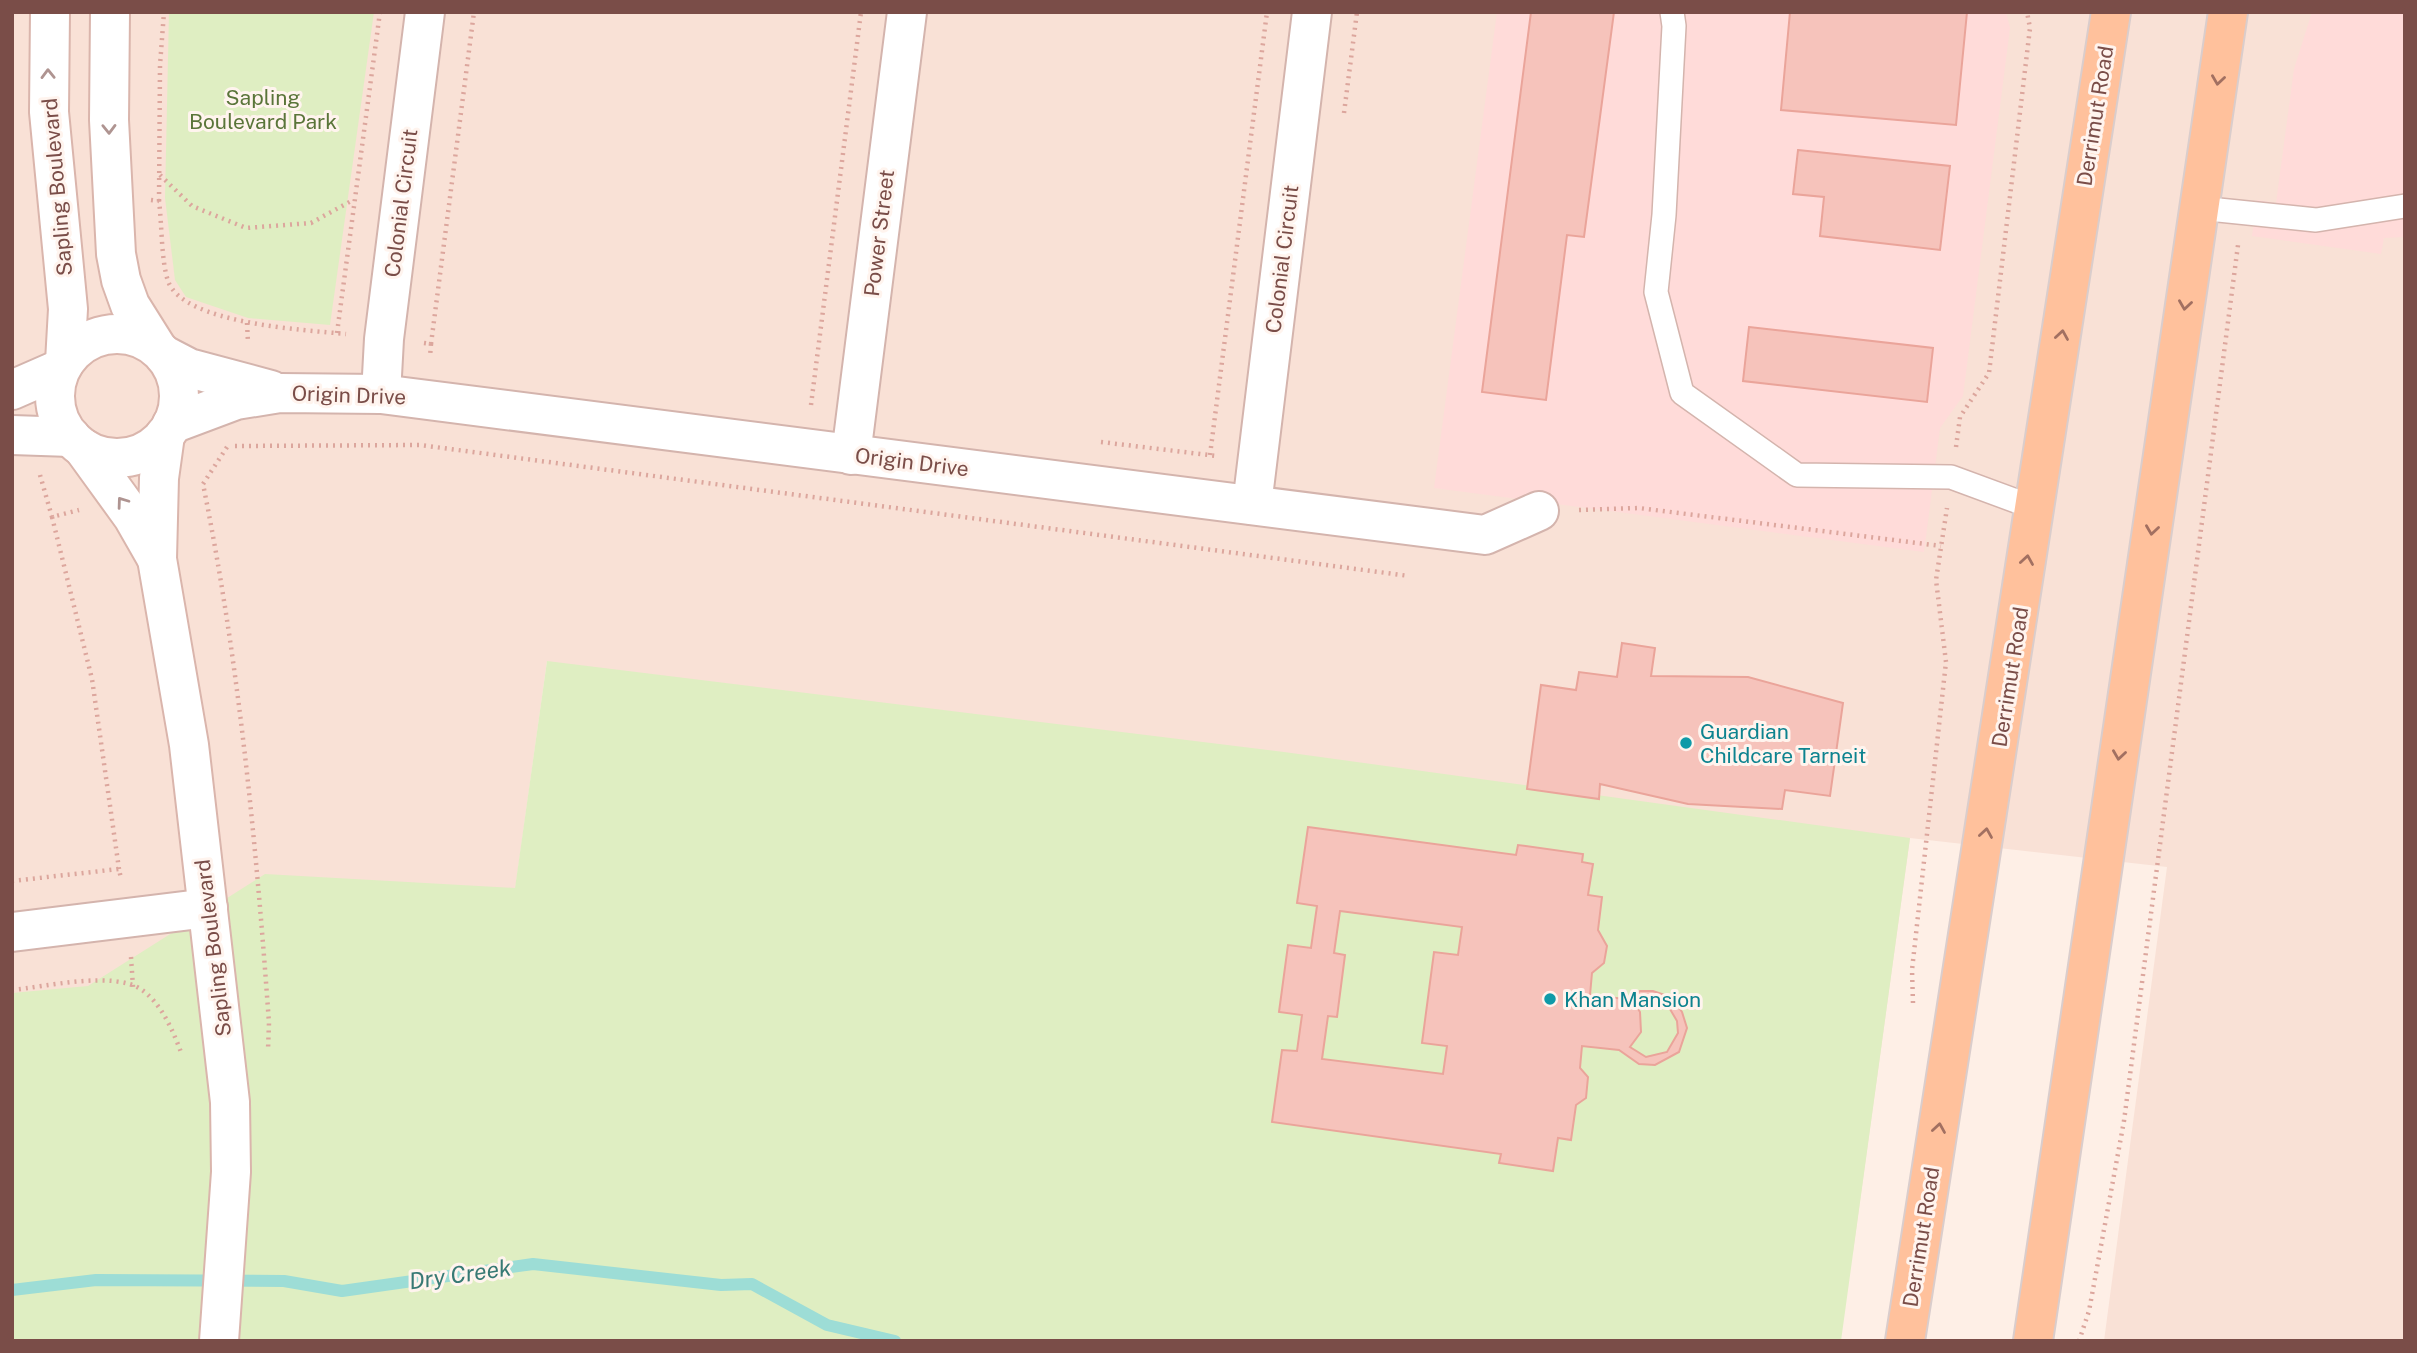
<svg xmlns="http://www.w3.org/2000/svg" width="2417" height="1353" font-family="'Public Sans',sans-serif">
<rect width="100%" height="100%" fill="#feefe6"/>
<polygon fill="#f9e1d6" points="12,12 2405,12 2405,1341 2104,1341 2167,867 1910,838 1853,1252 547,661 452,1341 12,1341"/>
<g fill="#ffdbd9">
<polygon points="1497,12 2006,12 2010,28 1963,396 1940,428 1924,552 1434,488"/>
<polygon points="2312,12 2405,12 2405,237 2384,238 2381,254 2252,236 2257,200 2276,203 2294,69"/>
</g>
<g fill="#dfeec2">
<polygon points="169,12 374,12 330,325 248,318 186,297 175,280 165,198"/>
<polygon points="547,661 1284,752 1910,838 1841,1341 12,1341 12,993 88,986 265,874 515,888"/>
</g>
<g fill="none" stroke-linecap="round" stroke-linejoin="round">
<polyline stroke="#9dddd6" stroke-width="12" points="12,1290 96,1280 284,1281 342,1291 533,1264 721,1285 752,1284 827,1325 895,1341"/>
</g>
<g fill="#f6c3bb" stroke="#eaa49a" stroke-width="2" fill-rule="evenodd">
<polygon points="1531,12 1614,12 1584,237 1567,235 1546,400 1482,392"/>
<polygon points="1790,12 1967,12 1956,125 1781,110"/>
<polygon points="1798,150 1950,166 1940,250 1820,236 1824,197 1793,194"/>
<polygon points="1749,327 1933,348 1927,402 1743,381"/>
<polygon points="1622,643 1655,648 1651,676 1748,677 1843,703 1830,796 1785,790 1782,809 1688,804 1600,784 1599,799 1527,789 1541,685 1576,690 1579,672 1617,677"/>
<path d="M1308,827L1516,855L1518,845L1583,854L1582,862L1593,864L1588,895L1602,897L1598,930L1607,946L1604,963L1592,973L1590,995L1625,999L1640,991H1653L1671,997L1682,1012L1687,1028L1679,1052L1655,1065L1639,1064L1619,1050L1582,1046L1580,1068L1588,1077L1586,1098L1576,1105L1571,1140L1558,1138L1553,1171L1499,1163L1501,1154L1272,1122L1282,1050L1297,1051L1302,1015L1279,1012L1288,945L1311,948L1317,906L1297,903ZM1340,911L1462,927L1458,955L1434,952L1422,1043L1447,1046L1443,1074L1322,1059L1328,1016L1337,1017L1345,955L1334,953ZM1649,999L1667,1004L1677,1021L1678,1033L1667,1052L1646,1057L1630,1047L1641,1032L1640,1012L1635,1004Z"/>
</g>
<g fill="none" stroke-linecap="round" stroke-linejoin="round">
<defs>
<g id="lane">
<polyline points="1672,12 1674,26 1664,215 1656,292 1682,393 1797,475 1951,477 2035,508"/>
<polyline points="2199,208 2316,220 2405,206"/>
</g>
<g id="street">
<polyline points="164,355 189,368 271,390"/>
<polyline points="12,390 60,369"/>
<polyline points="381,394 384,339 425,12"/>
<polyline points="172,424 236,400 280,393 381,394 1485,535 1539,511"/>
<polyline points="12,435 71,437"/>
<polyline points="851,455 907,12"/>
<polyline points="1252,505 1312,12"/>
<polyline points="12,932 208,908"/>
</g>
<g id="secondary">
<polyline points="50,12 49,112 68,309 65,362"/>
<polyline points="110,12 109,120 116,254 121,280 130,305 157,348"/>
<circle cx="117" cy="396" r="62"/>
<polyline points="165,435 159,478 157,559 189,745 230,1102 231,1172 219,1341"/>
<polyline points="83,448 133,517 157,559"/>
</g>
<g id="primary">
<polyline points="1905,1341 2111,12"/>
<polyline points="2033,1341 2228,12"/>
</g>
</defs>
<use href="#lane" stroke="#d4b4ad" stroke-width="26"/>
<use href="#street" stroke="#d4b4ad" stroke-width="42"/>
<use href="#secondary" stroke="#dab5ac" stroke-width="42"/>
<use href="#primary" stroke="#dacdcc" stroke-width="42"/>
<g stroke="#dca69d" stroke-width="4.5" stroke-dasharray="2 5" stroke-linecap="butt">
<polyline points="1344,113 1357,12"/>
<polyline points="160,175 192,206 246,228 311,223 353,200"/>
<path d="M151,200L159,201C162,224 161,260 168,281C183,324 306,330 346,334"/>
<polyline points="159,201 160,65 164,12"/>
<polyline points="247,323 248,343"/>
<polyline points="337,333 380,12"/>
<polyline points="424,343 431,344 430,357"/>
<polyline points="431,344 474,12"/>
<polyline points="811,405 861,12"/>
<polyline points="1101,442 1217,456"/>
<polyline points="235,446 420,445 1409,576"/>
<path d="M227,447L203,484C239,662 256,842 269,1023L268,1050"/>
<polyline points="1956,447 1960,417 1989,373 2030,28 2027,12"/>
<polyline points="1210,455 1267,12"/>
<polyline points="40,475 52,517 79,510"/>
<polyline points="1579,510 1639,508 1941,546"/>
<polyline points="52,517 92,679 119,869"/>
<polyline points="12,881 119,869 121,879"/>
<polyline points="131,957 133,987"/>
<path d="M12,990C45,987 114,970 142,990C162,1004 174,1033 182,1055"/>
<polyline points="1913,1003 1912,970 1946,662 1936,580 1947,508"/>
<polyline points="2079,1341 2089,1311 2124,1121 2238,245"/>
</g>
<use href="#lane" stroke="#fff" stroke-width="23"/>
<use href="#street" stroke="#fff" stroke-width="38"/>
<use href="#secondary" stroke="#fff" stroke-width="38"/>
<use href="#primary" stroke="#ffc19c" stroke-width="38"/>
</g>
<defs><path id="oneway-chevron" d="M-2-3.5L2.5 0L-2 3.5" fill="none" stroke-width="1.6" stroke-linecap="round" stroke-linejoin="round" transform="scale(1.75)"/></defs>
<g stroke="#af9491">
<use href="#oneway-chevron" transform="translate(48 74) rotate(-91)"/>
<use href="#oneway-chevron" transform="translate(109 129) rotate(89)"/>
<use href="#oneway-chevron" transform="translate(122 502) rotate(-126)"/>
</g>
<g stroke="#a27061">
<use href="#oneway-chevron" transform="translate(2218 80) rotate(98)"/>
<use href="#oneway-chevron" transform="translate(2185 305) rotate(98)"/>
<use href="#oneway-chevron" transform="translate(2062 335) rotate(-81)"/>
<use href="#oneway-chevron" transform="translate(2152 530) rotate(98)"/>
<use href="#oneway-chevron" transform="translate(2027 560) rotate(-81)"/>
<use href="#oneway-chevron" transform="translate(2119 755) rotate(98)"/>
<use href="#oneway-chevron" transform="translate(1986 833) rotate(-81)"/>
<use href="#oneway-chevron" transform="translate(1939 1128) rotate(-81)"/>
</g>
<g fill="#0f9aa8" stroke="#fff4ee" stroke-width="2.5">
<circle cx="1686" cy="743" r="7"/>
<circle cx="1550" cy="999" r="7"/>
</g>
<g text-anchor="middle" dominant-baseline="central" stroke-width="6" stroke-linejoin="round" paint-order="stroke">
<g font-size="21" fill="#5a7539" stroke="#fff4ee">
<text x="263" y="97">Sapling<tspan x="263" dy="24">Boulevard Park</tspan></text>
</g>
<g font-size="21" fill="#7a4d48" stroke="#fff4ee">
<text transform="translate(2095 116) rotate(-81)">Derrimut Road</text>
<text transform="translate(57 187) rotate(-95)">Sapling Boulevard</text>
<text transform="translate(401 203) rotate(-83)">Colonial Circuit</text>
<text transform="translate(879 233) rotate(-83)">Power Street</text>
<text transform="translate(1282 259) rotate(-83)">Colonial Circuit</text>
<text transform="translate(349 395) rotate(2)">Origin Drive</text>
<text transform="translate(912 462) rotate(7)">Origin Drive</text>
<text transform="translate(2010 677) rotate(-81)">Derrimut Road</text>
<text transform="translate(213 948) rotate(-97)">Sapling Boulevard</text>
<text transform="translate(1921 1237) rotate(-81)">Derrimut Road</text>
</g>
<g font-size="21" fill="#0d838f" stroke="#fff4ee" text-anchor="start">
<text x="1700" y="731">Guardian<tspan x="1700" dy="24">Childcare Tarneit</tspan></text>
<text x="1564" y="999">Khan Mansion</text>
</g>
<g font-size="23" font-style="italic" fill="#377974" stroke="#fff4ee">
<text transform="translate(460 1274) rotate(-8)">Dry Creek</text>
</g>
</g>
<rect width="2417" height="1353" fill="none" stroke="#7a4d48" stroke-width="28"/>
</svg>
